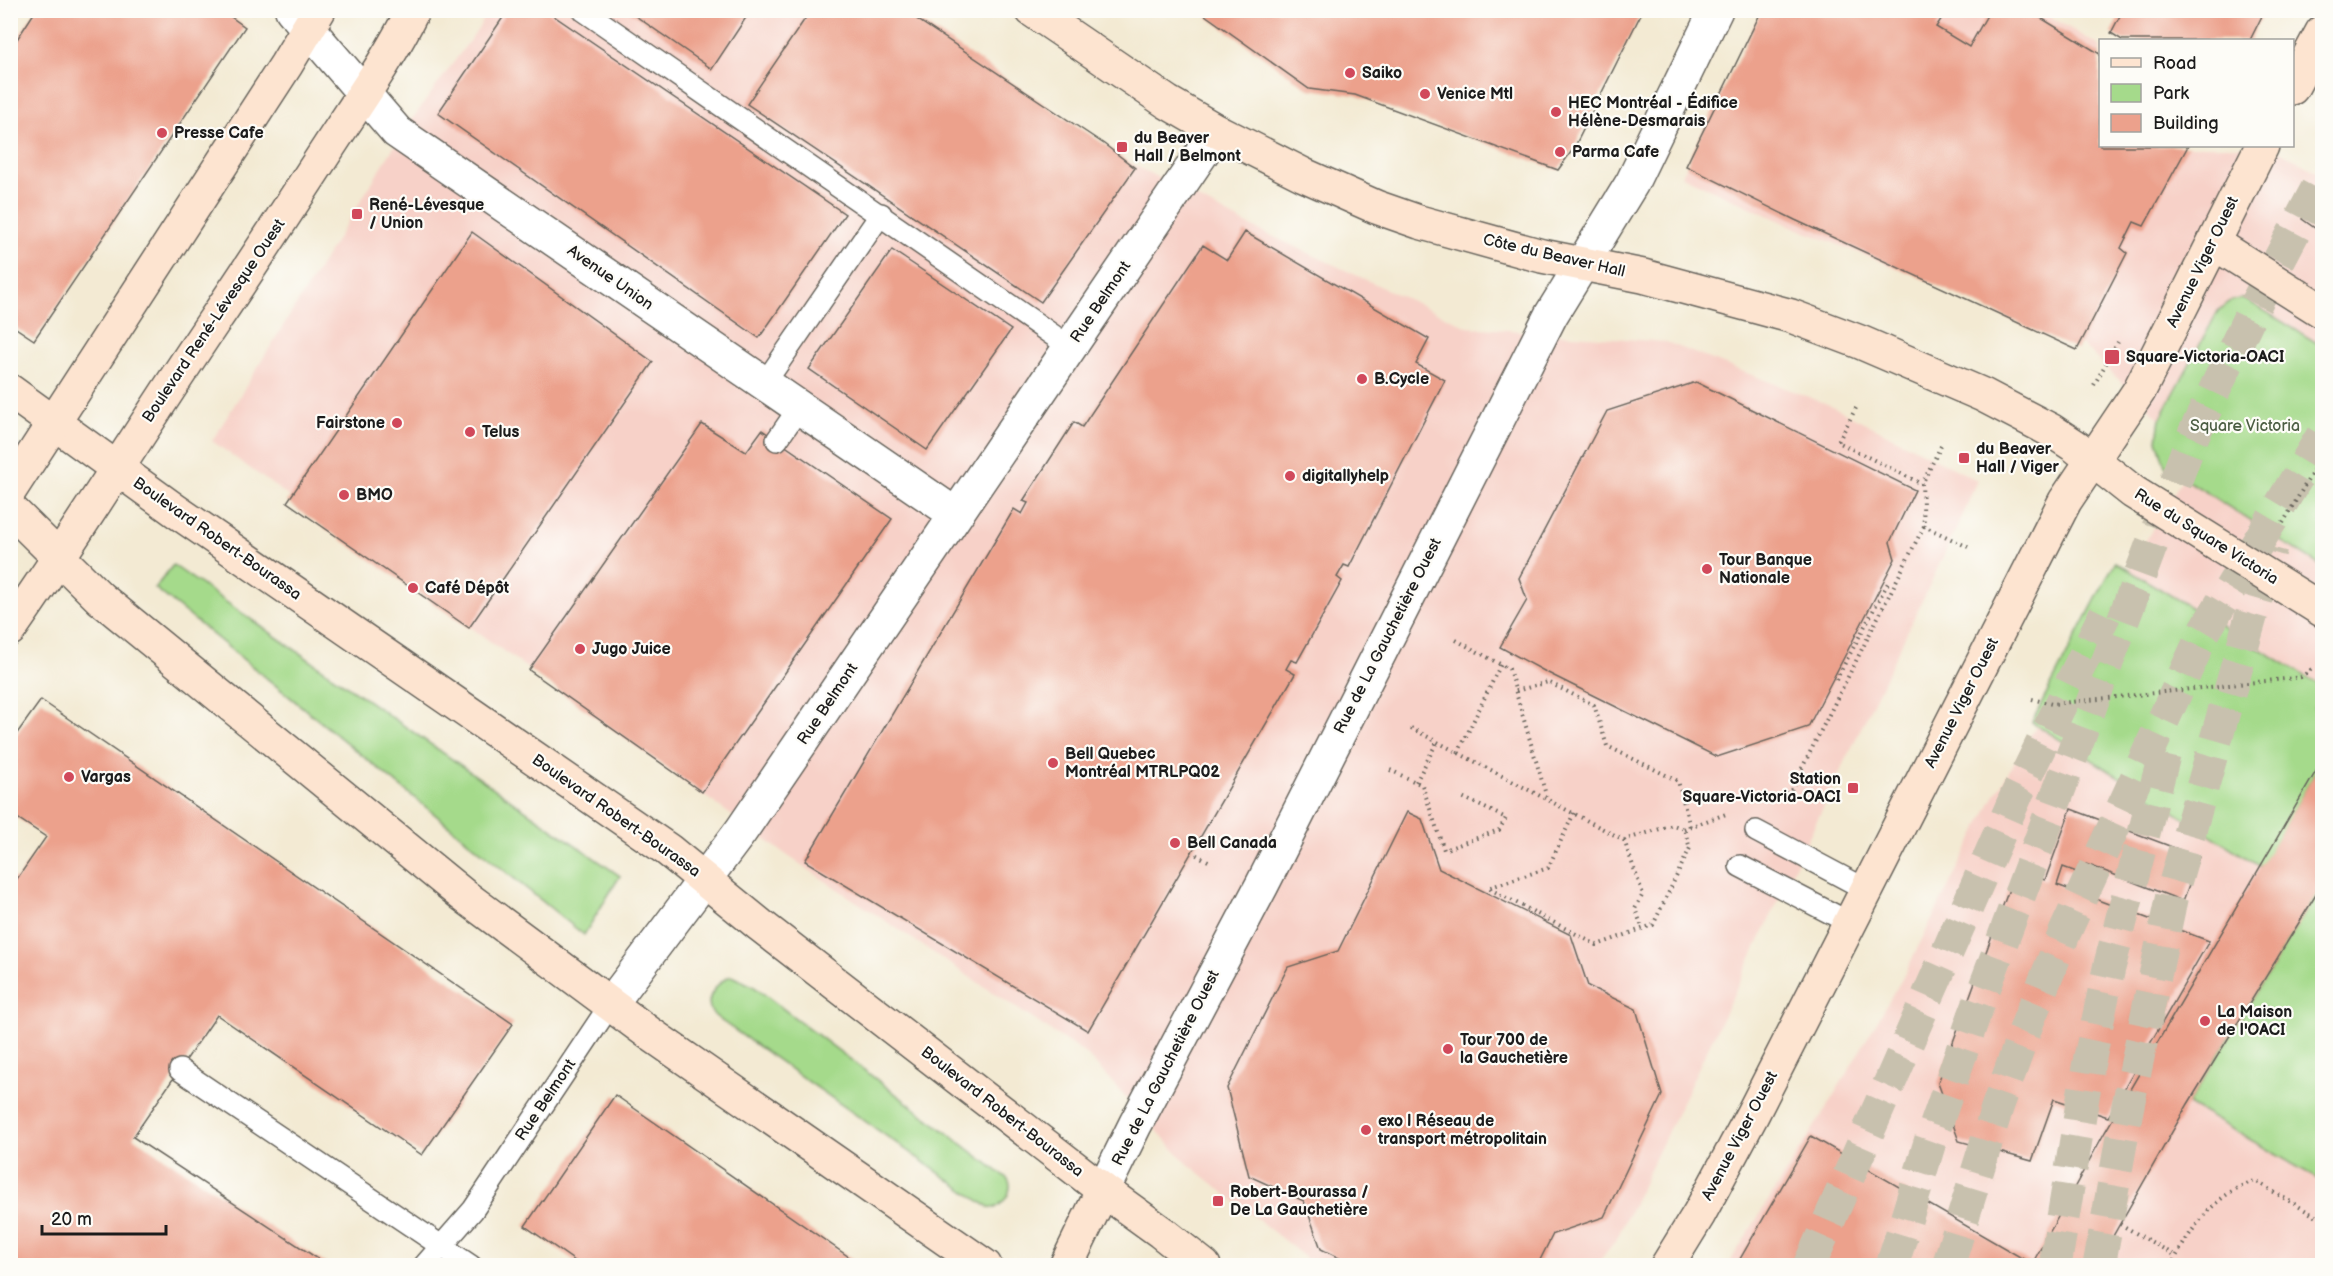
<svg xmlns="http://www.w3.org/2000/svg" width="2333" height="1276" font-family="'Balsamiq Sans',sans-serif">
<rect width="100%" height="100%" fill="#fdfcf7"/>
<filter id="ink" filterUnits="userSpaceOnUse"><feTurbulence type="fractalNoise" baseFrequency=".0167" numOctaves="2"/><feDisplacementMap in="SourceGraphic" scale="12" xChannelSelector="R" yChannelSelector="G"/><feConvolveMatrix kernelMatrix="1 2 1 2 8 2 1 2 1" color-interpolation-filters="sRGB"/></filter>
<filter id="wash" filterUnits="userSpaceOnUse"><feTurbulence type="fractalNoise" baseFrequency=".008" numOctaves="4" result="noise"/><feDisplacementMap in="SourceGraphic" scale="24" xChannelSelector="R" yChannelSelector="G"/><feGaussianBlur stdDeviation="1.35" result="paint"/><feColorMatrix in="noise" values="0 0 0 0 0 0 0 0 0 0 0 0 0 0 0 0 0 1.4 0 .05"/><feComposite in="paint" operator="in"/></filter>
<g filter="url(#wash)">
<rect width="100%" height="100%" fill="#f3ead3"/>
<g fill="#f7d1c8">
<polygon points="903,10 1130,163 1248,225 1468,327 1666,342 1832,406 1977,480 1963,515 1616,1240 1596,1265 1316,1266 1187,1163 1087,1055 788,856 212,441 405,129 478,29 488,11"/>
<polygon points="1762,10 2040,11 2100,46 2100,146 2271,146 2322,175 2322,1265 1728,1265 1828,1105 1902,979 1992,800 2197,454 2075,338 1796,228 1682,176"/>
</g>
<g fill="#a5da8b" stroke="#607b54" stroke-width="1.5">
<polygon points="2242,299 2250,302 2322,346 2322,567 2165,466 2157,440 2160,419 2218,311 2232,300"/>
<polygon points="2115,562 2322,686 2322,693 2314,708 2322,713 2322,761 2261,867 2032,722"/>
<polygon points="173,565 620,876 584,935 155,588"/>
<polygon points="2322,885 2322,1181 2188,1104"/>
<path d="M731,976L753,986L1008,1179C1014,1190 1005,1202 995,1208L988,1207L723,1022C719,1019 714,1016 712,1012C703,999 718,981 731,976Z"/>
</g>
<g id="blocks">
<g fill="#eca18c">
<polygon points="36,10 221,10 245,27 34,340 10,324 10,50"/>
<polygon points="508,10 545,10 845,214 759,338 438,113"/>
<polygon points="627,10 751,10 712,69"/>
<polygon points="811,10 903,10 1104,144 1135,168 1041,302 747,104"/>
<polygon points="1198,10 1643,10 1574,148 1558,170 1355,95 1309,89"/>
<polygon points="1762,10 1947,10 1936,27 1969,47 1990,10 2028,10 2100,54 2100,146 2188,146 2144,226 2134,222 2121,248 2127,253 2077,350 1795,220 1686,166"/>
<polygon points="2123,10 2265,10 2250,40 2122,40 2111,33"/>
<polygon points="2322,177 2322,233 2302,219"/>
<polygon points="472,232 653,362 469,628 287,502"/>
<polygon points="1245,232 1429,339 1416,364 1445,380 1349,567 1344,565 1337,577 1342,581 1297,662 1291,660 1286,669 1295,674 1088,1031 805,861 1014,509 1022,514 1028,503 1023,501 1074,422 1082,427 1203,245 1227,260"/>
<polygon points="892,250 1011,330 927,450 809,369"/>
<polygon points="1696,382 1915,490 1890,542 1895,559 1808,727 1717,757 1546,672 1500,647 1527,600 1519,578 1607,411"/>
<polygon points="702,424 746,452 762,430 892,519 702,792 529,670"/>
<polygon points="41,700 513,1024 422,1155 217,1015 133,1137 329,1266 10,1266 10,877 17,879 46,837 10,813 10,743"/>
<polygon points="2322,761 2322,885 2188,1104 2096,1266 1736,1266 1811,1136 2032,1264 2105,1132"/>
<polygon points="2071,809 2199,857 2183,901 2086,864 2082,874 2063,867 2057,885 2209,941 2108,1117 2054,1099 2032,1161 1959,1141 1938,1083 2016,870 2045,880"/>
<polygon points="1407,812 1422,819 1439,869 1571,935 1588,986 1636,1009 1662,1095 1604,1217 1553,1234 1537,1266 1355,1266 1321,1249 1304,1201 1249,1176 1227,1088 1288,967 1338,951"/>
<polygon points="615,1095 862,1266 582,1266 525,1226"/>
</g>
</g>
</g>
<g filter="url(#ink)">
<use href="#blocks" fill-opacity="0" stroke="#67645c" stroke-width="1.5"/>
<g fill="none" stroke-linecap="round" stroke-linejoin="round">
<g stroke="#c8c1ae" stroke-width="33" stroke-dasharray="33 16" stroke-linecap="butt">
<polyline points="1809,1266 2017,794 2105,614"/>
<polyline points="1892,1266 1930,1142 1974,1016 2191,440 2255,305 2322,179"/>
<polyline points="1948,1266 1997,1108 2029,1019 2065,932 2204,632 2322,436"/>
<polyline points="2055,1266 2088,1067 2109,968 2165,752"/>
<polyline points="2099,1266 2126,1115 2173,890 2271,547"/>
</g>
<defs>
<g id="lane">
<polyline points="583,10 1070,347"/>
<polyline points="764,384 881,214"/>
<polyline points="777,440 799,408"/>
<polyline points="1756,831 1867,890"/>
<polyline points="1740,866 1850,923"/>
<polyline points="180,1070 471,1266"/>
<polyline points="424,1266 473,1210 610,1005"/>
</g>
<g id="street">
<polyline points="292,10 397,132 955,514"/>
<polyline points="610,1005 741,831 1217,131"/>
<polyline points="1103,1190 1135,1125 1262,885 1551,315 1632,183 1716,10"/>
</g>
<g id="secondary">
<polyline points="1032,10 1167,102 1217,131 1304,175 1376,207 1419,222 1542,256 1643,276 1791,316 1860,342 1983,395 2052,431 2075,446 2133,492 2322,610"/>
<polyline points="2292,88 2322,32"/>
<polyline points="2214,243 2322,311"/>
<polyline points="10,391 176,511 668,850 760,925 1103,1190 1161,1232 1204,1266"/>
<polyline points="10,490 286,65 319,10"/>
<polyline points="10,509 100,598 463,895 649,1033 985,1266"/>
<path d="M10,629C81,528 145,423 214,321C254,262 293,202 332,142C360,99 390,57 413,10"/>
<polyline points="1066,1266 1103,1190"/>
<polyline points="1667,1266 1699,1214 1752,1115 2065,501 2139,391 2262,146"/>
</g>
</defs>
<use href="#lane" stroke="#67645c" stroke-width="24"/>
<use href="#street" stroke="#67645c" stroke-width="36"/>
<use href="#secondary" stroke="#67645c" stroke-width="36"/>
<g stroke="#67645c" stroke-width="4" stroke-dasharray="1.5 4.5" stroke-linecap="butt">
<polyline points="2094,385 2118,342"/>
<polyline points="1856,408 1838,442 1922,484"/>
<polyline points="1941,446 1922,484 1924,526 1968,547"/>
<polyline points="2283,523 2320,459"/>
<polyline points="1456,640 1509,669 1547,798"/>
<polyline points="1836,680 1889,581"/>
<polyline points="1516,691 1548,682 1594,705 1607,746 1678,781 1690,827"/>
<polyline points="2032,699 2052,704 2294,678 2301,677 2312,669"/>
<polyline points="1411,728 1624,840 1673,825 1684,829 1690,848 1653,925 1597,945 1488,888 1548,868 1574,813"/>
<polyline points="1458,753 1501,664"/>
<polyline points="1390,770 1422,785 1444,850 1499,830 1506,818 1462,797"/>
<polyline points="1416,782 1437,742"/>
<polyline points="1775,797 1790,792 1924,526"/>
<polyline points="1684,829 1729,813"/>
<polyline points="1624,840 1643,894 1635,909 1643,929"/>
<polyline points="1191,852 1212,863"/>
<polyline points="2120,1224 2176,1256"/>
<polyline points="1298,1261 1332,1266"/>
<path d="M2171,1266C2190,1230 2214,1193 2255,1181L2322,1220"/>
</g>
<use href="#lane" stroke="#fff" stroke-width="21"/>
<use href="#street" stroke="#fff" stroke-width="33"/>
<use href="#secondary" stroke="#fde4d0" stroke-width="33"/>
</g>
</g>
<g fill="#d1495b" stroke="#fdfcf7" stroke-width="2">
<circle cx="1350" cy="73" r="6"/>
<circle cx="1425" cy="94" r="6"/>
<circle cx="1556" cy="112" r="6"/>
<circle cx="162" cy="133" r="6"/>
<rect x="1116" y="141" width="12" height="12" rx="3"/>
<circle cx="1560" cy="152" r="6"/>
<rect x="351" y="208" width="12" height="12" rx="3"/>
<rect x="2104" y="349" width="16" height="16" rx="3"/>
<circle cx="1362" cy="379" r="6"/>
<circle cx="397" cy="423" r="6"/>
<circle cx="470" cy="432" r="6"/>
<rect x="1958" y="452" width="12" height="12" rx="3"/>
<circle cx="1290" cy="476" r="6"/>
<circle cx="344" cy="495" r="6"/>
<circle cx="1707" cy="569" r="6"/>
<circle cx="413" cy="588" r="6"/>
<circle cx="580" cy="649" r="6"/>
<circle cx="1053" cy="763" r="6"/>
<circle cx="69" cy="777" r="6"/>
<rect x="1847" y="782" width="12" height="12" rx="3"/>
<circle cx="1175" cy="843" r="6"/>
<circle cx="2205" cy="1021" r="6"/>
<circle cx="1448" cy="1049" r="6"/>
<circle cx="1366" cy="1130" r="6"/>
<rect x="1212" y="1195" width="12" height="12" rx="3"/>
</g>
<g text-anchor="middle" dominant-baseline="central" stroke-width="4.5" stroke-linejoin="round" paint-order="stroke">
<g font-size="16" font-weight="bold" fill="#1c1c1c" stroke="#fdfcf7" text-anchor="start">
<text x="1362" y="73">Saiko</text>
<text x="1437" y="94">Venice Mtl</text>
<text x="1568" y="103">HEC Montréal - Édifice<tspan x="1568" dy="18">Hélène-Desmarais</tspan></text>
<text x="174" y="133">Presse Cafe</text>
<text x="1134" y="138">du Beaver<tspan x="1134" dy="18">Hall / Belmont</tspan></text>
<text x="1572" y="152">Parma Cafe</text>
<text x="369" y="205">René-Lévesque<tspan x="369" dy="18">/ Union</tspan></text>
<text x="2126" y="357">Square-Victoria-OACI</text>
<text x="1374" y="379">B.Cycle</text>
<text x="385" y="423" text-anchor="end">Fairstone</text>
<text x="482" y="432">Telus</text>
<text x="1976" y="449">du Beaver<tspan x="1976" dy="18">Hall / Viger</tspan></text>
<text x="1302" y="476">digitallyhelp</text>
<text x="356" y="495">BMO</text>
<text x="1719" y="560">Tour Banque<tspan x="1719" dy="18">Nationale</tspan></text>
<text x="425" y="588">Café Dépôt</text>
<text x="592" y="649">Jugo Juice</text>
<text x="1065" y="754">Bell Quebec<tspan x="1065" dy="18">Montréal MTRLPQ02</tspan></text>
<text x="81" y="777">Vargas</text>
<text x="1841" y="779" text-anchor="end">Station<tspan x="1841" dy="18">Square-Victoria-OACI</tspan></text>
<text x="1187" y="843">Bell Canada</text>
<text x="2217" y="1012">La Maison<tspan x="2217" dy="18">de l'OACI</tspan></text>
<text x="1460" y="1040">Tour 700 de<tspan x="1460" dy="18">la Gauchetière</tspan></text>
<text x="1378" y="1121">exo | Réseau de<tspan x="1378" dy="18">transport métropolitain</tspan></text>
<text x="1230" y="1192">Robert-Bourassa /<tspan x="1230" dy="18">De La Gauchetière</tspan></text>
</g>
<g font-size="16" fill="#1c1c1c" stroke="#fdfcf7">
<text transform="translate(1554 256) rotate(13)">Côte du Beaver Hall</text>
<text transform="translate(2203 262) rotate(-64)">Avenue Viger Ouest</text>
<text transform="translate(610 278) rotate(35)">Avenue Union</text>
<text transform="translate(1101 302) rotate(-56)">Rue Belmont</text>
<text transform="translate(214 321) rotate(-56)">Boulevard René-Lévesque Ouest</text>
<text transform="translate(2206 537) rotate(32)">Rue du Square Victoria</text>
<text transform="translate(217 539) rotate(35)">Boulevard Robert-Bourassa</text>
<text transform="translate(1388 636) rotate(-63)">Rue de La Gauchetière Ouest</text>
<text transform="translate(1962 703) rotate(-63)">Avenue Viger Ouest</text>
<text transform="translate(828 704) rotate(-56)">Rue Belmont</text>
<text transform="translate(616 816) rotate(35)">Boulevard Robert-Bourassa</text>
<text transform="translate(1166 1068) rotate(-63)">Rue de La Gauchetière Ouest</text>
<text transform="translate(546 1100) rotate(-56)">Rue Belmont</text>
<text transform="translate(1002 1112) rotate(38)">Boulevard Robert-Bourassa</text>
<text transform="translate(1740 1136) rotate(-62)">Avenue Viger Ouest</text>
</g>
<g font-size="16" fill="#4c5e43" stroke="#fdfcf7">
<text x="2245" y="426">Square Victoria</text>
</g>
</g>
<rect width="2333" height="1276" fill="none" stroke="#fdfcf7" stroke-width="36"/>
<rect x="2099" y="39" width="195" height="108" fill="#fdfcf7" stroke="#a3a29f" stroke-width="1.5"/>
<rect x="2111" y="58" width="30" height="9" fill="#fde4d0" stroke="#a3a29f" stroke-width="1.5"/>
<text x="2153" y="69" font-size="18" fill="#1c1c1c">Road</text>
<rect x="2111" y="84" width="30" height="18" fill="#a5da8b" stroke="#a3a29f" stroke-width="1.5"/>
<text x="2153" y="99" font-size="18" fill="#1c1c1c">Park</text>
<rect x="2111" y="114" width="30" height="18" fill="#eca18c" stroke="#a3a29f" stroke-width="1.5"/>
<text x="2153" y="129" font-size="18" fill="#1c1c1c">Building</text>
<path d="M42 1225v9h124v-9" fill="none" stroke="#1c1c1c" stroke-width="3"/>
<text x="51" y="1225" font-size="18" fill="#1c1c1c" stroke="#fdfcf7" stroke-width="4.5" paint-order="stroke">20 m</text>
</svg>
